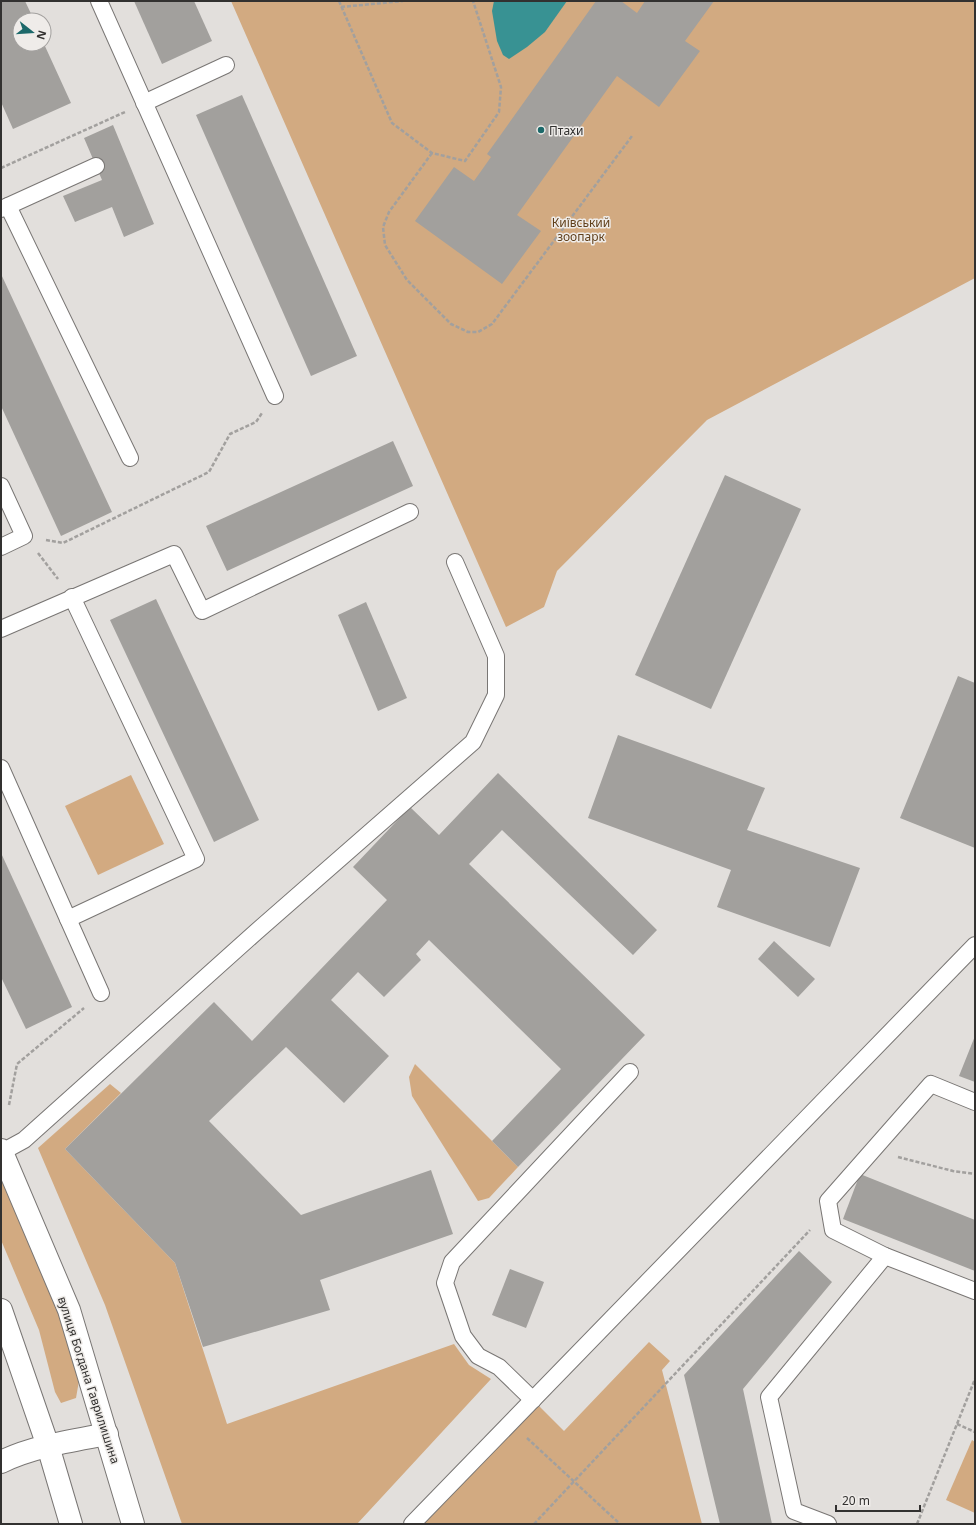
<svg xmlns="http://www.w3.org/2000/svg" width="976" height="1525" font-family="'Noto Sans',sans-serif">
<rect width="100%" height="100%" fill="#e2dfdc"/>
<g fill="#d2aa81">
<polygon points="231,1 975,1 975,278 707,420 557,571 544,607 506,627"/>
<polygon points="131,775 164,844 98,875 65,806"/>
<polygon points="415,1064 518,1167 489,1198 478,1201 412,1096 409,1077"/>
<polygon points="110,1084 121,1093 65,1149 175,1263 227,1424 454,1344 469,1365 491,1379 357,1524 182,1524 105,1305 38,1148"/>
<polygon points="1,1173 36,1248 80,1375 76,1398 61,1403 55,1392 39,1330 1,1240"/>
<polygon points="649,1342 670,1361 662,1370 702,1524 424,1524 538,1405 564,1431"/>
<polygon points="972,1440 975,1442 975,1513 946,1500"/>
</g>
<polygon fill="#389293" points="494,1 567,1 545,32 527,47 509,59 503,55 497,41 492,11"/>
<g fill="#a2a09d">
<polygon points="1,1 25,1 34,20 20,20 20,44 44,44 71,103 13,129 1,102"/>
<polygon points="134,1 194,1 212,41 162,64"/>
<polygon points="596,1 621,1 637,13 645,1 714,1 685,41 700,51 659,107 617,76 517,215 541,231 502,284 415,221 454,167 474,181 491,157 487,154"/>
<polygon points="242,95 357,356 311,376 196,115"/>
<polygon points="113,125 154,224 124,237 112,207 75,222 63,196 102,180 84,138"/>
<polygon points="1,274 112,512 61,536 1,406"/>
<polygon points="393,441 413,486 227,571 206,526"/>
<polygon points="725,475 801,509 711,709 635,675"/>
<polygon points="156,599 259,820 214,842 110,620"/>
<polygon points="366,602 407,698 378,711 338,615"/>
<polygon points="958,676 975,683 975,848 900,818"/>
<polygon points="618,735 765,788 747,830 860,868 830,947 717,907 731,870 588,818"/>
<polygon points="498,773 657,930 633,955 502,830 469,864 645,1035 518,1167 492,1141 561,1069 429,940 416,954 421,960 384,997 358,972 331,1000 389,1056 344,1103 286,1047 209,1121 301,1215 431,1170 453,1234 320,1280 330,1310 203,1347 175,1263 65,1149 214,1002 252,1041 387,900 353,867 410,807 439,835"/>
<polygon points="1,853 72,1007 26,1029 1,977"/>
<polygon points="774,941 815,979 798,997 758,959"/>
<polygon points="975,1036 975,1082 959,1076"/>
<polygon points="860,1174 975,1220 975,1271 843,1219"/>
<polygon points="799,1251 832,1282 743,1389 772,1524 720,1524 684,1375"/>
<polygon points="510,1269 544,1282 526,1328 492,1315"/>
</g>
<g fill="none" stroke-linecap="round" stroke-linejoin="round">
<defs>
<g id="service">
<polyline points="99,1 275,396"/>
<polyline points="144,103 226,65"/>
<polyline points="8,206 96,166"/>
<polyline points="1,209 8,206 130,458"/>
<polyline points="1,486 24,536 1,547"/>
<polyline points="1,629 174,554 202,611 410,512"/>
<polyline points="1,768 68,919 196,859 72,597"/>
<polyline points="68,919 101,993"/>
<polyline points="975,1102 931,1084 828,1201 833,1230 885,1256 975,1291"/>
<polyline points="2,1152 24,1140 256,932 473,742 496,695 496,656 455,562"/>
<polyline points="533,1400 499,1367 478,1356 463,1336 445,1283 452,1262 630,1072"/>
<polyline points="412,1524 975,945"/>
<polyline points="828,1524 794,1511 769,1397 885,1256"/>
</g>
<path id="minor" d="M1,1462C34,1446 71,1441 107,1434"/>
<g id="tertiary">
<polyline points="1,1150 69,1310 133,1524"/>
<polyline points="1,1310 48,1446 71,1524"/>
</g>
</defs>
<use href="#service" stroke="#797674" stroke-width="18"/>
<use href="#minor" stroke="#797674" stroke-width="24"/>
<use href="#tertiary" stroke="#797674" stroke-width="24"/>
<g stroke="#a2a09e" stroke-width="2.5" stroke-dasharray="4 2" stroke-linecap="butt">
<polyline points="339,1 392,123 432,153 465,161 499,112 501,87 473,1"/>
<polyline points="341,7 403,1"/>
<polyline points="432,153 389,212 383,227 385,245 407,280 451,324 468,332 478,332 492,324 632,136"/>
<polyline points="1,168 125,112"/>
<polyline points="46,540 63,543 209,472 230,434 256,422 262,413"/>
<polyline points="38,553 58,579"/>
<polyline points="9,1105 17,1064 84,1008"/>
<polyline points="898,1157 953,1171 975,1174"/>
<polyline points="957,1424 975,1432"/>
<polyline points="527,1438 620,1524"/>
<polyline points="534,1524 810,1230"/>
<polyline points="917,1524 975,1379"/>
</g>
<use href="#service" stroke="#fff" stroke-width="16"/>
<use href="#minor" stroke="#fff" stroke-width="22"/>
<use href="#tertiary" stroke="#fff" stroke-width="22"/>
</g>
<circle fill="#1c696a" stroke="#efece9" stroke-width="1.5" cx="541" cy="130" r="4"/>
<g text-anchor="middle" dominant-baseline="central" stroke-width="3" stroke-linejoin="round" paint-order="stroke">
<g font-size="12" fill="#323130" stroke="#efece9" text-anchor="start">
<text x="549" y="130">Птахи</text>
</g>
<g font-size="12" fill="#603f1a" stroke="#efece9">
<text x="581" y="222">Київський<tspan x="581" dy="14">зоопарк</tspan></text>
</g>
<g font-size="12" fill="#323130" stroke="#efece9">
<text transform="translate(89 1380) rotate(72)">вулиця Богдана Гаврилишина</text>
</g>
</g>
<rect width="976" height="1525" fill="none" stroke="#323130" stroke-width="4"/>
<g transform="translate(32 32) rotate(107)"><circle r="19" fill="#efece9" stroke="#a3a19f"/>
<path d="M0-3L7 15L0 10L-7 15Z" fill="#1c696a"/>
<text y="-6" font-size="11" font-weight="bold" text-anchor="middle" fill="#323130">N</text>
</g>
<path d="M836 1505v6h84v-6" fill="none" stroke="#323130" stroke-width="2"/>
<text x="842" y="1505" font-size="12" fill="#323130" stroke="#efece9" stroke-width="3" paint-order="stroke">20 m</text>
</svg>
